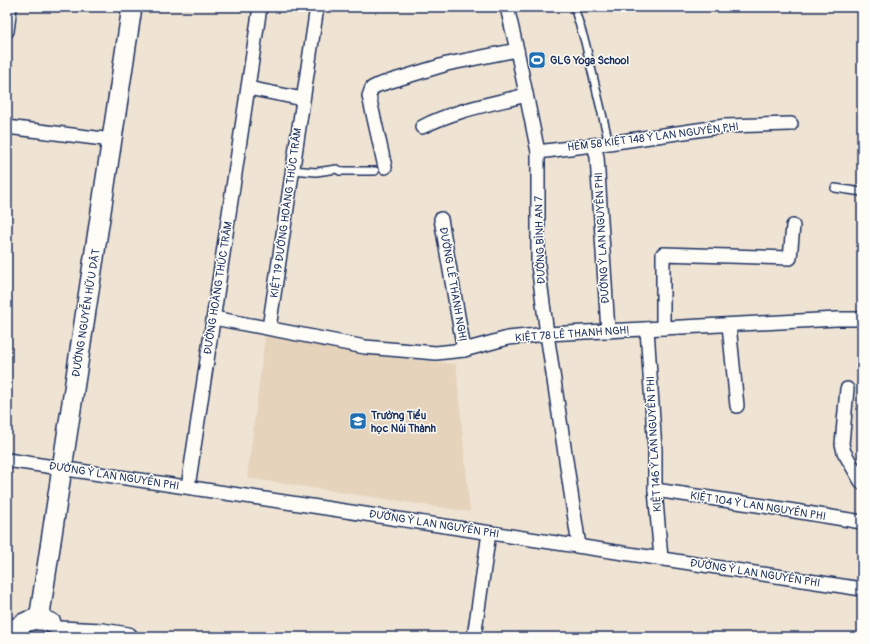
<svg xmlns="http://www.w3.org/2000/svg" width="869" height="644" font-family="Pangolin,sans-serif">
<rect width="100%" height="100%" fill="#efe4d4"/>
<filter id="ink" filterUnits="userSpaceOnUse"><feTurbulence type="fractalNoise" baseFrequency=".025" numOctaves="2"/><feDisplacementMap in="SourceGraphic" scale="8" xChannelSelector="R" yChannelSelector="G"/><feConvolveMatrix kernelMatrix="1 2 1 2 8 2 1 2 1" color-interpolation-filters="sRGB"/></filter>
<g filter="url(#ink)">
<polygon fill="#e5d3bb" points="265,336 385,357 456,364 470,512 247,478"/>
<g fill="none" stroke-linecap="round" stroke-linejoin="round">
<defs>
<g id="lane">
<polyline points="574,7 585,42 609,143"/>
<polyline points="292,170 316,172 337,169 340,171 375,171"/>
<polyline points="835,188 862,192"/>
</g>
<g id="street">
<polyline points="507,7 517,50 538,152 538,265 547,334 579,546"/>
<polyline points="7,31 10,7"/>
<polyline points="248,88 303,99"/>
<polyline points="7,127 112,140"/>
<path d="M422,127C455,110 491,104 526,95"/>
<polyline points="594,145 597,157 608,331"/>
<polyline points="538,152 609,143 725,126 791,124"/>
<polyline points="385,167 369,96 372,88 378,85 447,64 517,50"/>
<polyline points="441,219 464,350"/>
<polyline points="214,318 365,347 436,353 464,350 508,338 547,334 837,319 862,319"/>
<polyline points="729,325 737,406"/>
<polyline points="269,328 317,7"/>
<polyline points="663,328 663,254 790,258 793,226"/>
<polyline points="647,329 655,450 655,490 661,558"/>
<polyline points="847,389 842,444 844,452 862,483"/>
<polyline points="7,460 862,589"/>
<polyline points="188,487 260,7"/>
<polyline points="655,490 764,506 862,522"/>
<polyline points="474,637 489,533"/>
</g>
<g id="secondary">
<polyline points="39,620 132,7"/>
<polyline points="60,631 102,633 128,637"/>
<path d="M10,637C18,622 35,615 51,623"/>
</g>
</defs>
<use href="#lane" stroke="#1b2f5e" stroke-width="10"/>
<use href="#street" stroke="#1b2f5e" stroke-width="16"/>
<use href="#secondary" stroke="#1b2f5e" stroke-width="22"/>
<use href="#lane" stroke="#fdfcf7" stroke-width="7"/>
<use href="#street" stroke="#fdfcf7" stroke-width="13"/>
<use href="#secondary" stroke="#fdfcf7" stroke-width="19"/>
</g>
</g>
<defs>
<symbol id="stadium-square" viewBox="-11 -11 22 22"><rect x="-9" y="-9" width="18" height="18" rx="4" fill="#1f6fb2" stroke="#fdfcf7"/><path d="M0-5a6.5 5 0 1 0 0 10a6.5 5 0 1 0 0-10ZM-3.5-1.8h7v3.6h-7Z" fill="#fff"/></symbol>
<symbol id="school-square" viewBox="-11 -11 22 22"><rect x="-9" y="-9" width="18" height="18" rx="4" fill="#1f6fb2" stroke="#fdfcf7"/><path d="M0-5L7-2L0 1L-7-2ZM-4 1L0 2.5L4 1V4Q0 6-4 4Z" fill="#fff"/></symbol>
</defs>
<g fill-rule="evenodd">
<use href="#stadium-square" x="527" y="50" width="20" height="20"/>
<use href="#school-square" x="348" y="411" width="20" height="20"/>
</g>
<g text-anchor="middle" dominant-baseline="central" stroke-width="3" stroke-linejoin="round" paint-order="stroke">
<g font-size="11" font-weight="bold" fill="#1b2f5e" stroke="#fdfcf7" text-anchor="start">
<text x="550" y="60">GLG Yoga School</text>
<text x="371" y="415">Trường Tiểu<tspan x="371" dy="13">học Núi Thành</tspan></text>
</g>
<g font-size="11" fill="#1b2f5e" stroke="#fdfcf7">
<text transform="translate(653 137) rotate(-7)">HẺM 58 KIỆT 148 Ỷ LAN NGUYÊN PHI</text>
<text transform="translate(286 213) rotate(-82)">KIỆT 19 ĐƯỜNG HOÀNG THÚC TRÂM</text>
<text transform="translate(602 238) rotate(-93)">ĐƯỜNG Ỷ LAN NGUYÊN PHI</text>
<text transform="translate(540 240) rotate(-92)">ĐƯỜNG BÌNH AN 7</text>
<text transform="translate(453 284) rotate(80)">ĐƯỜNG LÊ THANH NGHỊ</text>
<text transform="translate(218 288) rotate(-81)">ĐƯỜNG HOÀNG THÚC TRÂM</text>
<text transform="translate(86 313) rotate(-81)">ĐƯỜNG NGUYỄN HỮU DẬT</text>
<text transform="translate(572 334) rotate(-4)">KIỆT 78 LÊ THANH NGHỊ</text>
<text transform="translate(654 444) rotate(-93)">KIỆT 146 Ỷ LAN NGUYÊN PHI</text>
<text transform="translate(114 476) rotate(9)">ĐƯỜNG Ỷ LAN NGUYÊN PHI</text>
<text transform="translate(758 506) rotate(9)">KIỆT 104 Ỷ LAN NGUYÊN PHI</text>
<text transform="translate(434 524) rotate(9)">ĐƯỜNG Ỷ LAN NGUYÊN PHI</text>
<text transform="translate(755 573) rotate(9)">ĐƯỜNG Ỷ LAN NGUYÊN PHI</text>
</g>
</g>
<rect width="869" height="644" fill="none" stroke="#fdfcf7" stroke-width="24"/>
<rect x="12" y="12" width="845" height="620" fill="none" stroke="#1b2f5e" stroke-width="1.5" filter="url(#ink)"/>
</svg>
